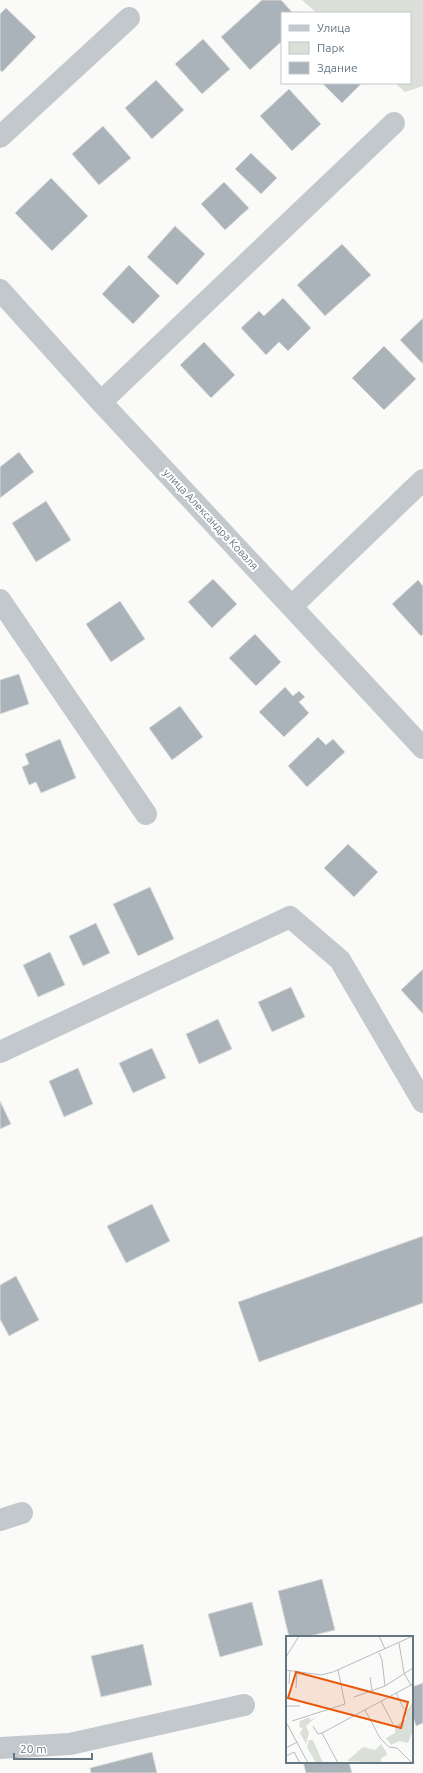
<svg xmlns="http://www.w3.org/2000/svg" width="423" height="1773" font-family="Ubuntu,sans-serif">
<rect width="100%" height="100%" fill="#fafaf8"/>
<polygon fill="#dadfd7" points="302,0 423,0 423,86 405,92 395,83 410,83 410,13 317,13"/>
<g fill="#aab3b9" stroke="#dcdcda">
<polygon points="262,0 281,0 293,13 282,13 282,41 250,70 221,37"/>
<polygon points="6,8 36,37 2,72 0,70 0,14"/>
<polygon points="203,39 230,69 202,94 175,64"/>
<polygon points="156,80 184,110 152,139 125,108"/>
<polygon points="322,83 362,83 342,103"/>
<polygon points="289,89 321,124 292,151 260,116"/>
<polygon points="103,126 131,158 99,185 72,154"/>
<polygon points="251,153 277,178 261,194 235,169"/>
<polygon points="51,178 88,216 52,251 15,213"/>
<polygon points="224,182 249,208 225,230 201,204"/>
<polygon points="175,226 205,254 177,285 147,257"/>
<polygon points="342,244 371,275 325,316 297,285"/>
<polygon points="129,265 160,296 133,324 102,294"/>
<polygon points="283,298 311,328 288,351 279,342 266,355 241,328 259,311 264,316"/>
<polygon points="423,318 423,364 400,340"/>
<polygon points="204,342 235,375 211,398 180,365"/>
<polygon points="384,346 416,379 384,410 352,378"/>
<polygon points="19,452 34,472 0,498 0,467"/>
<polygon points="46,501 71,540 36,562 12,523"/>
<polygon points="213,579 237,604 212,628 188,602"/>
<polygon points="418,580 423,586 423,634 421,636 392,604"/>
<polygon points="120,601 145,639 111,662 86,624"/>
<polygon points="255,634 281,662 256,686 229,658"/>
<polygon points="19,674 29,704 0,714 0,680"/>
<polygon points="285,687 293,696 299,691 305,697 299,702 309,713 284,737 259,712"/>
<polygon points="180,706 203,737 172,760 149,728"/>
<polygon points="318,737 326,745 333,739 345,752 307,787 288,766"/>
<polygon points="60,739 76,778 41,793 36,782 29,785 22,767 29,764 25,754"/>
<polygon points="348,844 378,872 354,897 324,868"/>
<polygon points="150,887 174,939 138,956 113,904"/>
<polygon points="96,923 110,953 83,966 69,936"/>
<polygon points="50,952 65,985 38,997 23,965"/>
<polygon points="423,969 423,1014 401,990"/>
<polygon points="291,987 305,1017 272,1032 258,1002"/>
<polygon points="218,1019 232,1049 199,1064 186,1034"/>
<polygon points="152,1048 166,1078 133,1093 119,1063"/>
<polygon points="78,1068 93,1104 64,1117 49,1081"/>
<polygon points="0,1101 11,1124 0,1129"/>
<polygon points="152,1204 170,1241 126,1263 107,1226"/>
<polygon points="423,1236 423,1303 259,1362 238,1302"/>
<polygon points="16,1276 39,1320 9,1336 0,1319 0,1285"/>
<polygon points="322,1579 335,1630 306,1637 289,1637 278,1591"/>
<polygon points="252,1602 263,1645 220,1657 208,1614"/>
<polygon points="143,1644 152,1685 101,1697 91,1656"/>
<polygon points="423,1683 423,1723 416,1726 412,1713 412,1687"/>
<polygon points="152,1752 157,1773 91,1773 90,1768"/>
<polygon points="303,1762 349,1762 352,1773 306,1773"/>
</g>
<g fill="none" stroke-linecap="round" stroke-linejoin="round">
<g stroke="#c3c8cc" stroke-width="22">
<polyline points="0,137 129,18"/>
<polyline points="0,290 101,402 423,748"/>
<polyline points="101,402 394,123"/>
<polyline points="0,600 146,814"/>
<polyline points="292,606 423,480"/>
<polyline points="0,1052 290,917 340,960 423,1102"/>
<polyline points="0,1520 22,1513"/>
<polyline points="0,1748 70,1744 244,1705"/>
</g>
</g>
<g text-anchor="middle" dominant-baseline="central" stroke-width="4" stroke-linejoin="round" paint-order="stroke">
<g font-size="11" fill="#657683" stroke="#fff">
<text transform="translate(211 519) rotate(47)">улица Александра Коваля</text>
</g>
</g>
<g transform="translate(286 1636)">
<rect width="127" height="127" fill="#fafaf8"/>
<path d="M127,65V94L122,107L113,105L105,109L100,102L109,97V90L120,83L119,78ZM23,81L24,84L30,81L20,90L23,97L20,108L14,97L17,92L13,91L14,85ZM23,104H27L37,127H30L21,111ZM95,108L101,117L100,120L95,122V127L61,125L77,111L89,114Z" fill="#dadfd7"/>
<path fill="none" stroke="#b5bdc2" stroke-width="1" d="M93,0L99,13M113,7L118,37L125,49M93,17L96,24L99,50M0,21L13,0M0,34L35,39L47,36L127,0M84,41L86,55M3,48L4,34M10,52L11,35M110,57L118,73M68,61L99,50L127,32M95,65L107,88M0,70H14M79,74L94,102L103,111L111,112L126,127M6,85L59,68L52,34M0,86L22,127M27,90L32,98L36,97M0,112L11,106M0,120L8,116L14,127M52,127L36,97L127,48"/>
<path fill="#e8590c" fill-opacity="0.15" stroke="#e8590c" stroke-width="2" d="M10,36L122,66L115,92L2,62Z"/>
<rect width="127" height="127" fill="none" stroke="#657683" stroke-width="2"/>
</g>
<rect x="281" y="12" width="130" height="72" fill="#ffffff" stroke="#c1c8cd"/>
<rect x="289" y="25" width="20" height="6" fill="#c3c8cc" stroke="#c1c8cd"/>
<text x="317" y="32" font-size="12" fill="#657683">Улица</text>
<rect x="289" y="42" width="20" height="12" fill="#dadfd7" stroke="#c1c8cd"/>
<text x="317" y="52" font-size="12" fill="#657683">Парк</text>
<rect x="289" y="62" width="20" height="12" fill="#aab3b9" stroke="#c1c8cd"/>
<text x="317" y="72" font-size="12" fill="#657683">Здание</text>
<path d="M14 1753v6h78v-6" fill="none" stroke="#657683" stroke-width="2"/>
<text x="20" y="1753" font-size="12" fill="#657683" stroke="#ffffff" stroke-width="3" paint-order="stroke">20 m</text>
</svg>
